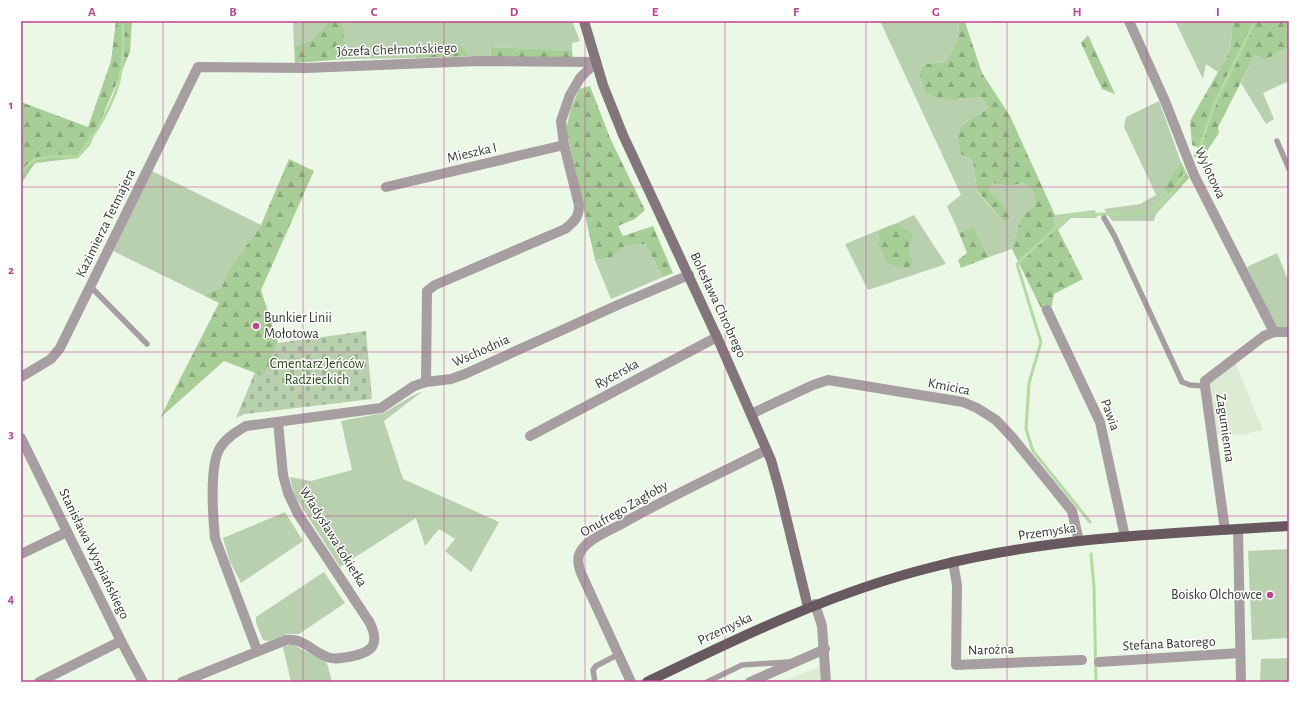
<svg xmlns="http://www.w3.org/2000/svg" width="1310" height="703" font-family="'Alegreya Sans',sans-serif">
<defs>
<pattern id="forest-firs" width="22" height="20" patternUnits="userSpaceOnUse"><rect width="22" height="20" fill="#a8ce98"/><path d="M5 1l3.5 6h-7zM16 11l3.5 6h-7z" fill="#89a87c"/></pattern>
<pattern id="cemetery-stones" width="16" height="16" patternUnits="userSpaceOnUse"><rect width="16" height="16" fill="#b8d0ae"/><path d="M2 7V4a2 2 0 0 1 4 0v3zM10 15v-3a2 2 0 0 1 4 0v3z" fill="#9fb396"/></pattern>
</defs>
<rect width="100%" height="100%" fill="#ebf8e6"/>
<g fill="#dbebd4">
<polygon points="1235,362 1263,430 1240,435 1216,434 1209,382"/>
<polygon points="822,666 822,682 781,682"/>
</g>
<g fill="#b8d0ae">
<polygon points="293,21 329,21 312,40 294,46"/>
<polygon points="343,21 572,21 580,41 572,43 572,50 490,47 491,57 468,56 463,46 415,51 417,58 347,59"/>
<path d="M880,21H959C959,38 955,48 945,62L925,64L919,73L924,91L958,100L982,97L990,108L963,124L961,154L973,161L977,192L1004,222L1010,219L1004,206L989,190L992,183L1009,186L1025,183L1034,190L1035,205L1020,219L1012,249L989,257L973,228L959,233L947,206L961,195Z"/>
<polygon points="1175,21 1233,21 1230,51 1218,72 1206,64 1203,79"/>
<polygon points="1289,47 1289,81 1263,93 1274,119 1266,124 1241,83 1255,55 1265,60"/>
<polygon points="1159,101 1181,162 1163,188 1171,198 1156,214 1154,221 1112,221 1104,209 1140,204 1156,195 1124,127 1126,117"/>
<polygon points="152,171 261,225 228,271 221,288 203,295 113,251"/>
<polygon points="1095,210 1097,218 1071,218 1058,230 1054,222 1055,215"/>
<polygon points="914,215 946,264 868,290 845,244 879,230 878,244 887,263 912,266 908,248 914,233 897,223"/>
<polygon points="645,244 663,277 611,299 595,260 611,258 624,247"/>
<polygon points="1277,253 1289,282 1289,328 1276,327 1247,267"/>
<polygon points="423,391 384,421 403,479 499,522 471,572 445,551 455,539 439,529 425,546 416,518 340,567 294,495 290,477 311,481 352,470 341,421 384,413 412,396"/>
<polygon points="285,512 303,541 241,583 230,562 223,538"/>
<polygon points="1289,549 1289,638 1252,640 1248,551"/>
<polygon points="324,572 345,603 299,634 287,634 269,641 263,640 256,623 256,617"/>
<polygon points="292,644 327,663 332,682 291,682 283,647"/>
<polygon points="1289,658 1289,682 1260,682 1261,659"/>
</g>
<g fill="url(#forest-firs)">
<polygon points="116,21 132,21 130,52 90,145 78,158 35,163 21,184 21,102 88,127 111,61"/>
<polygon points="329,21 343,21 347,59 295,63 294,46 312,40"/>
<polygon points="1233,21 1289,21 1289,47 1265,60 1255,55 1218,127 1219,133 1207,151 1192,145 1190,121 1230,51"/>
<path d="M965,22L982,73L1010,116L1055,215L1054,222L1083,279L1054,294L1051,309L1044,314L1012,249L1020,219L1035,205L1034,191L1024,183L1009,186L992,183L989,190L1004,206L1010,219L1004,222L977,191L973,161L961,154C954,120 965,125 989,108L982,97C961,100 943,103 924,91L919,73L925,64L945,62C954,49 959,39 959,23Z"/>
<polygon points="1088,35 1115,94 1102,89 1081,43"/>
<polygon points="434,44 463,46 468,56 417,58 414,51"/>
<polygon points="490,47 572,50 573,59 491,57"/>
<polygon points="590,86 610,138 645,210 635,219 618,226 623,236 653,226 673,273 663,277 645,244 624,247 611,258 595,260 566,129 571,108 579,89"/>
<polygon points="289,159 314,171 261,290 278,343 263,376 224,361 160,418 219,303 203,295 221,288 228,271 261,225"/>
<polygon points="1181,162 1189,178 1171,198 1163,188"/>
<polygon points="897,223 914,233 908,248 913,266 902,268 887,263 878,244 879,230"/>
<polygon points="973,227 989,257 961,268 958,260 967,253 959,233"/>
</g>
<polygon fill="url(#cemetery-stones)" points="366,331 372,399 245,414 236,418 255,372 263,375 278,343"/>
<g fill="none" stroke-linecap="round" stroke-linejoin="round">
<g stroke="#b4daa3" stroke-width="3">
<polyline points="1195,156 1199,149 1215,103 1255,21"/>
<path d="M21,172L35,159L53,156L77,157C93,137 109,112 117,88C124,67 123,43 123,21"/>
<polyline points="1090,522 1033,451 1026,429 1029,383 1041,342 1017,264 1069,215 1149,213 1171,194 1185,173"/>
<polyline points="1091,554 1094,587 1096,682"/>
</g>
<g stroke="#a79ea2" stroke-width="5.5">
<polyline points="1277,141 1289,169"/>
<polyline points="1104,218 1114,235 1182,382 1190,385 1205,386"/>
<polyline points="90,286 147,344"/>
<polyline points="595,682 593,670 596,666 619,654"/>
<polyline points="707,682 742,665 789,662"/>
</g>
<g stroke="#a79ea2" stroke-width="10">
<polyline points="1129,21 1165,101 1194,175 1274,332"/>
<polyline points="386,187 564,145"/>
<polyline points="1047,310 1100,422 1125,537"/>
<polyline points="21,377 51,359 60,348 198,67 306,68 478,61 596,62"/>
<path d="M426,382L427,291L435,285L565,229C575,221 579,217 579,205L564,145L561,121L570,95L580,78L596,62"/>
<polyline points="751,414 813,385 828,380 963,402 977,408 996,420 1012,437 1072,511 1079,541"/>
<polyline points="530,436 717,337"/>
<polyline points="21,438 121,641 143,682"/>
<polyline points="1238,529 1241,682"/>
<polyline points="1225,530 1205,386 1205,381 1264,336 1274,332 1289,332"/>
<polyline points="21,554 67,532"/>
<polyline points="953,562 957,585 956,665 1082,660"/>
<polyline points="815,604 822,626 826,682"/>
<path d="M257,650L215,538C213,518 209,465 220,448C226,438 236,432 246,426L381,408L414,386L426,382L451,379L465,374L620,304L689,275"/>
<polyline points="1099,662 1240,653"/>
<polyline points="39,682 121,641"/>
<path d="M182,682L286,640C304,638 311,651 327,657C334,660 341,658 348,657C370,653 381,647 370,623L298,514L288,493L283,475L278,422"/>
<path d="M631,682L581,573C578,564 576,556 583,548C593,536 612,530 625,522C671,496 719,474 766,450"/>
<polyline points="750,682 825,649"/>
</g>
<polyline stroke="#82757b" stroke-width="10" points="584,21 603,85 623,135 717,337 771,460 780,492 808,607"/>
<path stroke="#685860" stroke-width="10" d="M647,682C740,637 832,592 933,567C1049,537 1170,533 1289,526"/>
</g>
<path fill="none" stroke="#c0428f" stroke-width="1" stroke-opacity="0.55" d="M163,21V682M303,21V682M444,21V682M585,21V682M725,21V682M866,21V682M1007,21V682M1147,21V682M21,187H1289M21,352H1289M21,516H1289"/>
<g fill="#c0428f" stroke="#fff" stroke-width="1.5">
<circle cx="256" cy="326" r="4"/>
<circle cx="1270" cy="595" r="4"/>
</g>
<g text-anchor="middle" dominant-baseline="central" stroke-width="3" stroke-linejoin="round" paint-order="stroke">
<g font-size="14" fill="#323830" stroke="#fff">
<text transform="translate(397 50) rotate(-2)">Józefa Chełmońskiego</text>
<text transform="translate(472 153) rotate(-13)">Mieszka I</text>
<text transform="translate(1210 173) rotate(65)">Wylotowa</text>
<text transform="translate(106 223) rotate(-64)">Kazimierza Tetmajera</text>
<text transform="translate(718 305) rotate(65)">Bolesława Chrobrego</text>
<text transform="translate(481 351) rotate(-24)">Wschodnia</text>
<text transform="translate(617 374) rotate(-28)">Rycerska</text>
<text transform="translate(949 387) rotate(11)">Kmicica</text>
<text transform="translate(1110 415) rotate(70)">Pawia</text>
<text transform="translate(1225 428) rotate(82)">Zagumienna</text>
<text transform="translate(624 509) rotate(-30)">Onufrego Zagłoby</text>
<text transform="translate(1047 532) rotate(-8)">Przemyska</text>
<text transform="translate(333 537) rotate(58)">Władysława Łokietka</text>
<text transform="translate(94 554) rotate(64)">Stanisława Wyspiańskiego</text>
<text transform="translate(725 629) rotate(-25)">Przemyska</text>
<text transform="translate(1169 644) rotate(-3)">Stefana Batorego</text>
<text transform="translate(991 650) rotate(-2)">Narożna</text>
</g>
<g font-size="14" fill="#323830" stroke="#fff" text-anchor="start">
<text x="264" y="318">Bunkier Linii<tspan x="264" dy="16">Mołotowa</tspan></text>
<text x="1262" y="595" text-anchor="end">Boisko Olchowce</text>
</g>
<g font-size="14" fill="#254912" stroke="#fff">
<text x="317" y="364">Cmentarz Jeńców<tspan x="317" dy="16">Radzieckich</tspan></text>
</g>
</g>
<rect width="1310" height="703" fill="none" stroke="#ffffff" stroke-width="44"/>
<rect x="22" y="22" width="1266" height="659" fill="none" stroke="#c0428f" stroke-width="1.5"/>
<g font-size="13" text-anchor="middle" font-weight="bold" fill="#c0428f">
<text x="92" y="16">A</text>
<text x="233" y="16">B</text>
<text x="374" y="16">C</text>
<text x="514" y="16">D</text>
<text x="655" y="16">E</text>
<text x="796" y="16">F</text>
<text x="936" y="16">G</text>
<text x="1077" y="16">H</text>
<text x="1218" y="16">I</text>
<text x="11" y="109">1</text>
<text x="11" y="274">2</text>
<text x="11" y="438">3</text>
<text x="11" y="603">4</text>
</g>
</svg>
